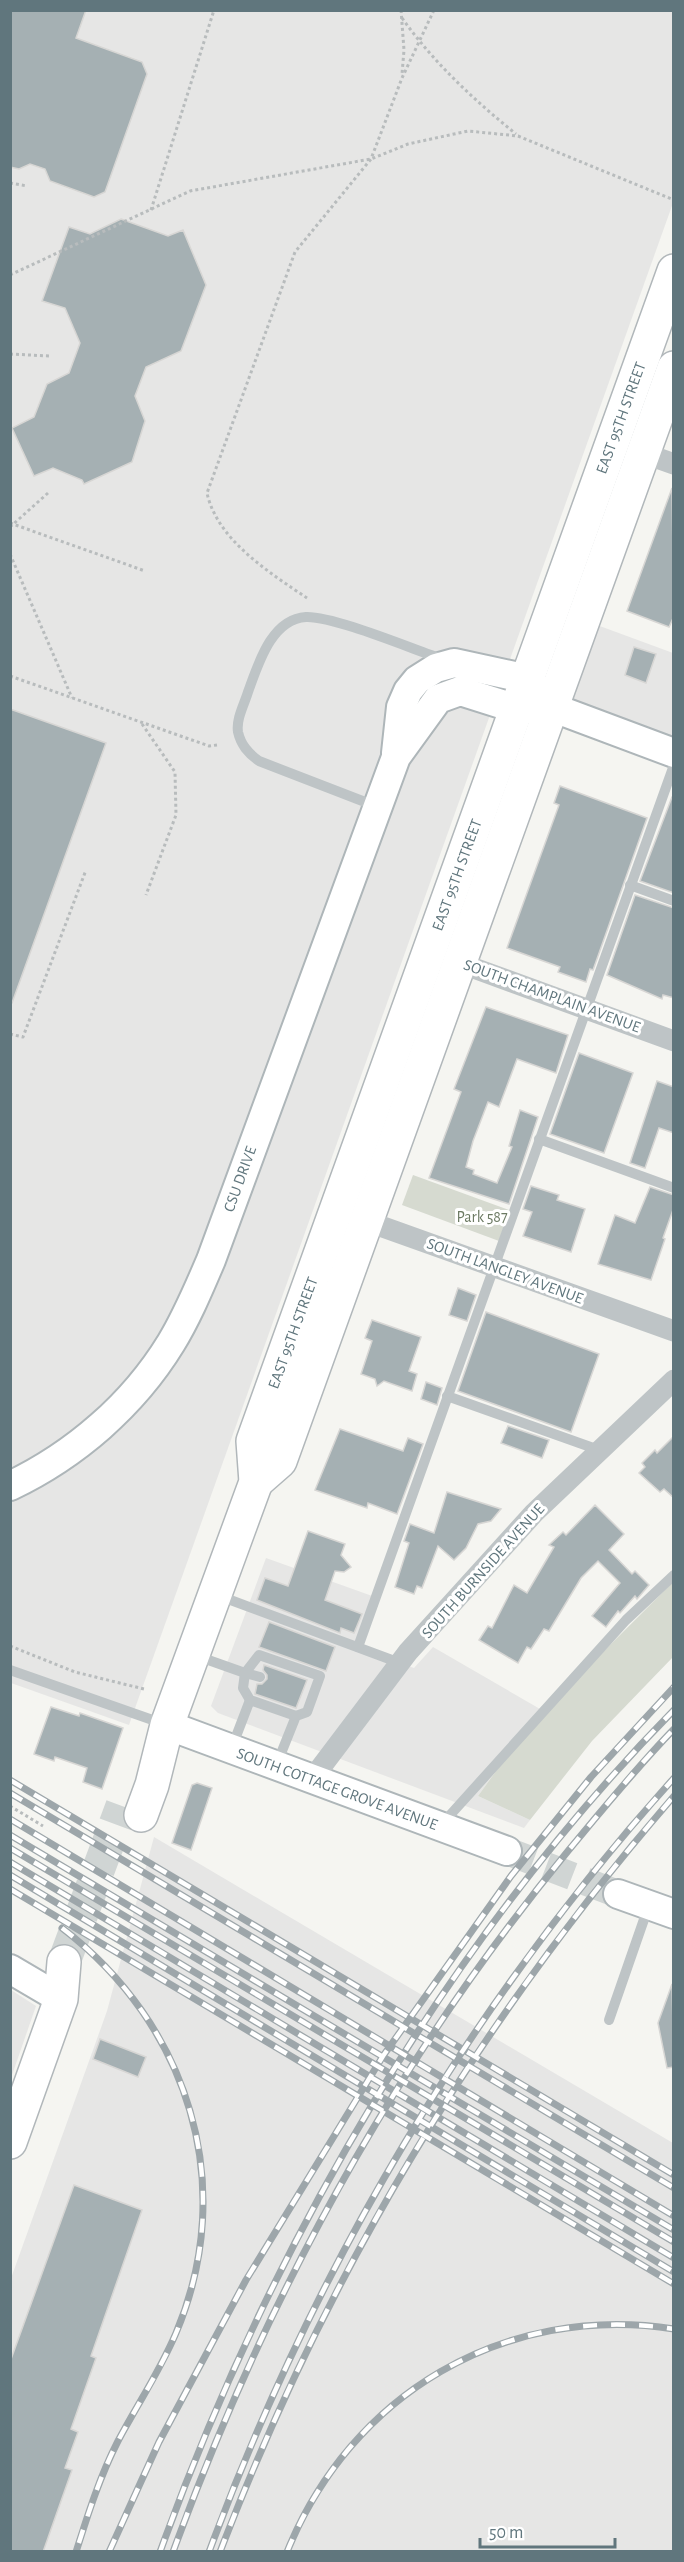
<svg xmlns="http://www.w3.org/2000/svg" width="684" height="2562" font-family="'Alegreya Sans',sans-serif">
<rect width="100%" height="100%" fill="#f5f5f1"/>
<g fill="#e6e6e5">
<polygon points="11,11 673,11 673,203 129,1725 11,1683"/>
<polygon points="597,625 673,653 673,740 570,700"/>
<polygon points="266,1558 375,1597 358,1647 414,1668 433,1647 547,1713 504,1760 478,1796 530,1820 524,1828 218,1713 211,1706"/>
<polygon points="154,1837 673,2143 673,2551 11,2551 10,2281 107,2011"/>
<polygon points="11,1990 36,2006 11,2078"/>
</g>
<g fill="#d6dad0">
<polygon points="413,1175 509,1210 499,1241 402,1205"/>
<polygon points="673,1582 673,1657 592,1741 530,1820 478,1796 504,1760 601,1654"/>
</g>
<g fill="#a5b0b3" stroke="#d7d6d4" stroke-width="1.5">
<polygon points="10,10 86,10 76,38 142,62 147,74 105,192 94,197 50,181 45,169 30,164 19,169 10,167"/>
<polygon points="121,219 168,236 183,230 206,285 181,351 146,367 135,396 145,421 132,462 84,484 82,480 53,468 34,476 12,428 34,417 47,384 69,373 80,343 65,308 42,301 69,227 90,234"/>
<polygon points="672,488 674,616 669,627 627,611"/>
<polygon points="634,647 656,654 646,683 625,675"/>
<polygon points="10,709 106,743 12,1003 10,1003"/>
<polygon points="560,786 647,818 593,970 590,969 586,982 558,972 560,967 507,948 559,805 554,803"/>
<polygon points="672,797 674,797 674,893 640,881"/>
<polygon points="635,895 674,908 674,998 663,995 662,999 607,975"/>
<polygon points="486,1007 568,1035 556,1073 517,1059 499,1107 488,1102 473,1141 466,1167 474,1170 473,1174 497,1183 512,1147 509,1146 520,1110 538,1117 509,1204 429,1178 461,1092 454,1089"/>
<polygon points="579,1053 633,1073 604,1153 550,1134"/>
<polygon points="657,1081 674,1087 674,1133 659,1128 645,1168 630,1163"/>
<polygon points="531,1186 559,1195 557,1200 585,1209 571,1252 523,1236 532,1212 523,1209"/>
<polygon points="650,1187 674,1195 674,1207 663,1238 665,1239 651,1280 598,1264 615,1215 635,1223"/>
<polygon points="458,1288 476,1295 467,1321 449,1315"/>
<polygon points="486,1312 599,1354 571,1432 458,1391"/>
<polygon points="372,1320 421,1337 409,1371 417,1374 412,1391 384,1381 377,1386 375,1379 361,1374 372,1341 365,1338"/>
<polygon points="426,1382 442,1388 437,1405 421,1399"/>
<polygon points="508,1426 549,1440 542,1458 501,1443"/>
<polygon points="340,1429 403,1451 408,1438 423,1444 397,1514 368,1503 367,1508 315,1490"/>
<polygon points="674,1436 674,1498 664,1489 660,1492 639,1473 645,1467 642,1463 655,1450 657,1453"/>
<polygon points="447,1492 501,1509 491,1521 478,1524 466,1548 454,1560 438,1546 422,1588 417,1586 414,1594 395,1587 409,1543 404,1541 410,1524 434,1533"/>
<polygon points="595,1505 624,1534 609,1550 632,1574 635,1571 649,1585 637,1599 635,1596 620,1613 618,1611 606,1627 592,1616 620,1583 598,1561 581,1578 549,1631 544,1629 531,1649 527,1647 518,1663 479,1640 488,1626 492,1628 514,1585 527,1593 554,1547 549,1545 563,1532 566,1535"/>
<polygon points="308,1531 345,1544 341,1555 351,1567 344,1572 335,1571 325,1600 362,1614 354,1633 341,1628 340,1633 257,1600 265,1578 288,1586"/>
<polygon points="269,1622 335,1647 326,1671 259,1647"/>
<polygon points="264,1665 307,1680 296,1708 255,1694 257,1684 262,1684 267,1679 267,1675 263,1670"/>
<polygon points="51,1707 79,1716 80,1713 123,1728 102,1789 83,1782 87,1768 55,1757 54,1761 34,1754"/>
<polygon points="197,1783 212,1788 191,1850 172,1843 192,1785"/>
<polygon points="672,1984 674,2067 667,2068 658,2023"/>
<polygon points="100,2039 146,2057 138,2077 93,2059"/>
<polygon points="74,2185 142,2210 91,2356 96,2358 71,2429 78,2432 65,2468 72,2470 43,2552 10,2552 10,2362"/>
</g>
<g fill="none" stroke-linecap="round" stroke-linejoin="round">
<polyline stroke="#d0d5d4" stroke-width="28" stroke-dasharray="28 14" stroke-linecap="butt" points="507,1851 618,1894"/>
<polyline stroke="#d0d5d4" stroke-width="33" stroke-dasharray="33 16" stroke-linecap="butt" points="64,1962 122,1806"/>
<defs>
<g id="secondary">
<polyline points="396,753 401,707 408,691 417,680 436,668 454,663 528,679 541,694"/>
<path d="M10,1486C75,1455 133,1405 171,1343C187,1317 199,1288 211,1260L396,757L438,699L460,691L517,709L551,707L674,753"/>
<polyline points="167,1725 507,1851"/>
<polyline points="618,1894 674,1914"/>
<polyline points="10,1969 61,1999"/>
</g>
<g id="primary">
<polyline points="256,1482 280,1461 674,368"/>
<polyline points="141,1815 152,1785 167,1725 256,1482 253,1441 674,271"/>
<polyline points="10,2142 61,1999 64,1962"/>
</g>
</defs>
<use href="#secondary" stroke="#aeb6b9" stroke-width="32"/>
<use href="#primary" stroke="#b1b7ba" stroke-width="36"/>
<g stroke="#b8bcbd" stroke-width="3" stroke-dasharray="3 3" stroke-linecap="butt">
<polyline points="401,10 404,50 402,74"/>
<path d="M402,18C434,63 474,100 516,134"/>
<polyline points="10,183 27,186"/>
<polyline points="151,210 214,10"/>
<polyline points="10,275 190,191 371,159 408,144 468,131 518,136 674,200"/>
<polyline points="10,354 49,356"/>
<polyline points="10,523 145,571"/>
<polyline points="10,527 48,493"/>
<polyline points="10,554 72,698"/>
<path d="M307,598C270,573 217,540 207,493L295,252L371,159L402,78L434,10"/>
<polyline points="10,676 209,746 217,745"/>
<polyline points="142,724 175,772 176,815 146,895"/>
<polyline points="10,1034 23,1037 86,870"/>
<polyline points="10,1646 75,1672 144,1689"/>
<polyline points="10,1806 43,1826"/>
</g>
<g stroke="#bec4c6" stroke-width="10">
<path d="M378,807L259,761C248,753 241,745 238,732C236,719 244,705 248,692C258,665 271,619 306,617C334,616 412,649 442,659"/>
<polyline points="630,885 674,901"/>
<polyline points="539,1139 674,1188"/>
<polyline points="447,1396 599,1450"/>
<polyline points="217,1595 400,1663"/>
<polyline points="358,1647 674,765"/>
<polyline points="197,1656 245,1673 259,1655 320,1676 307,1712 296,1716 276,1766"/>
<polyline points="10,1670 164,1724"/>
<polyline points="260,1677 245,1673 243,1688 250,1700 296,1716"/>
<polyline points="232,1747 250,1700"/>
<polyline points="442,1824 626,1620 674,1575"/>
<polyline points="609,2020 649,1905"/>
</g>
<g stroke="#bec4c6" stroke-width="21">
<polyline points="632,449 674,464"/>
<polyline points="449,959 674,1041"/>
<polyline points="355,1217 674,1331"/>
<polyline points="312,1779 408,1652 534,1513 674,1380"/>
</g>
<use href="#secondary" stroke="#fff" stroke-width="28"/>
<use href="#primary" stroke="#fff" stroke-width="33"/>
<defs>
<g id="rail">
<polyline points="10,1780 674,2175"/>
<polyline points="10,1793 674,2188"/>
<polyline points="10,1819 674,2216"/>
<polyline points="10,1835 674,2230"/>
<polyline points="10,1848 674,2242"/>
<polyline points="10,1862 674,2258"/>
<polyline points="10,1875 674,2272"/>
<polyline points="10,1889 674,2284"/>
<path d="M62,1928C188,2024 239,2184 176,2333C160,2371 137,2405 118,2441C100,2476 88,2514 76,2552"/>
<polyline points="109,2552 159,2442 246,2280 383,2056 511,1876 591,1777 674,1687"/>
<path d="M160,2552C270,2247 446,1942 674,1710"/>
<path d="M173,2552C266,2297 396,2060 568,1851C603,1809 636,1768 674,1729"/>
<path d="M209,2552C314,2268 471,2003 674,1778"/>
<path d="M220,2552C327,2272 478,2022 674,1796"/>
<path d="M287,2552C351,2394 504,2303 674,2329"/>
</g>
</defs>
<use href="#rail" stroke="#9da6aa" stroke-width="7"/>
<use href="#rail" stroke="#fff" stroke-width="4.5" stroke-dasharray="14" stroke-linecap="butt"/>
</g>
<g text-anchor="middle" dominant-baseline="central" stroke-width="6" stroke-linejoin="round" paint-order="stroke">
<g font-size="16" fill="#60767d" stroke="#fff">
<text transform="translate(621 418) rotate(-70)">EAST 95TH STREET</text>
<text transform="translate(457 875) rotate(-70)">EAST 95TH STREET</text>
<text transform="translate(552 996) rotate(20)">SOUTH CHAMPLAIN AVENUE</text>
<text transform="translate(240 1179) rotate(-70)">CSU DRIVE</text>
<text transform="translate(505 1271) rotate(20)">SOUTH LANGLEY AVENUE</text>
<text transform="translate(293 1333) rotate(-70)">EAST 95TH STREET</text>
<text transform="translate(483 1571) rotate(-48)">SOUTH BURNSIDE AVENUE</text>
<text transform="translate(337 1789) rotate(20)">SOUTH COTTAGE GROVE AVENUE</text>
</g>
<g font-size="16" fill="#6c7a63" stroke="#fff">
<text x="482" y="1217">Park 587</text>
</g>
</g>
<rect width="684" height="2562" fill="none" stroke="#60767d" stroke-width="24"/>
<path d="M480 2538v9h135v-9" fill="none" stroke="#60767d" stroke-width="3"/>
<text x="489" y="2538" font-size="18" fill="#60767d" stroke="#ffffff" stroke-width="4.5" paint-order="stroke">50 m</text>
</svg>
